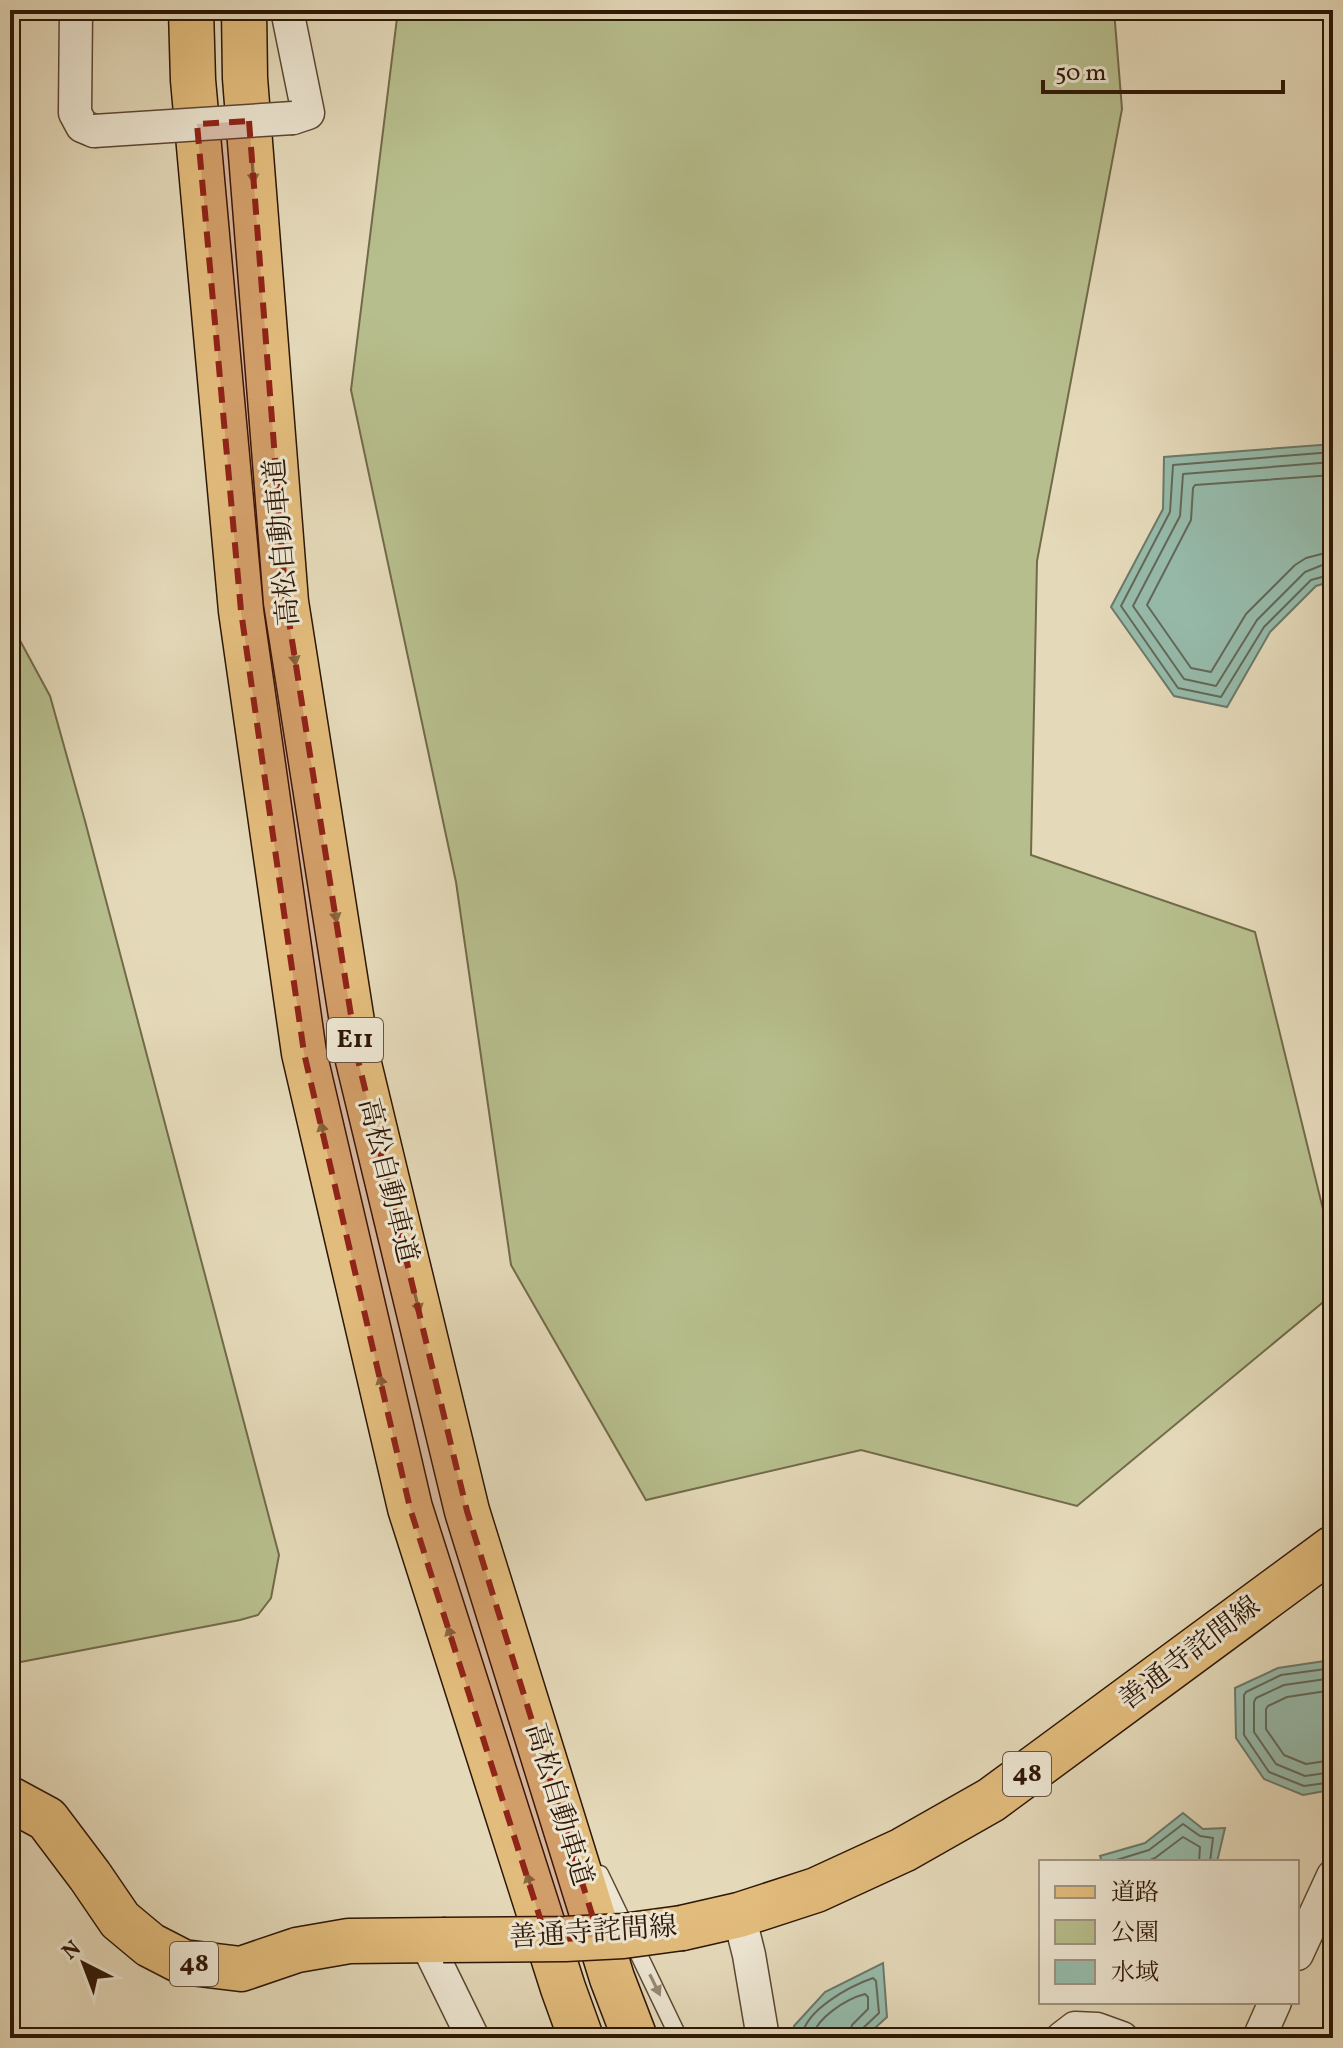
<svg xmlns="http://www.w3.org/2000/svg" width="1343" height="2048" font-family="Vollkorn,'Noto Serif JP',serif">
<rect width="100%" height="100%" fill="#e4d9b9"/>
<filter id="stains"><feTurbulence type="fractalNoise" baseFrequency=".0025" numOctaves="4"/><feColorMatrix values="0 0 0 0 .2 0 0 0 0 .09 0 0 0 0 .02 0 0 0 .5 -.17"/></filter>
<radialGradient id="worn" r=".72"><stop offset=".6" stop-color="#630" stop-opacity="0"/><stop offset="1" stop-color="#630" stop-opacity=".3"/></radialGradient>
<g fill="#b7be8d" stroke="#726a49" stroke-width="2">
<polygon points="398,10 1114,10 1122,109 1037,561 1031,855 1255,932 1333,1250 1333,1294 1077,1506 861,1450 646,1500 511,1265 456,882 351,390"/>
<polygon points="10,622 50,696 85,821 279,1555 271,1598 258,1615 240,1620 10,1664"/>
</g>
<g fill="#96bbab" stroke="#6c7969" stroke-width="2">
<polygon points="1333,444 1333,581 1316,586 1270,632 1227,707 1174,696 1111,607 1163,509 1164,457"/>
<polygon points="1331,1660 1333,1661 1333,1785 1330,1790 1303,1795 1264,1779 1236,1738 1235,1688 1278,1668"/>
<polygon points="1183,1813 1203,1829 1225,1828 1217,1862 1102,1862 1100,1856 1145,1843"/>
<polygon points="883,1963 887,2017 864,2038 794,2038 794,2026 825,1992"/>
</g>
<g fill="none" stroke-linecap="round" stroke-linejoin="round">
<g stroke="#626858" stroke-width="2">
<polyline points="1333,452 1173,465 1170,512 1121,606 1178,688 1221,697 1264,627 1311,580 1333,574"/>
<polyline points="1333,462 1183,474 1180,516 1133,606 1184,679 1216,686 1257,620 1305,572 1325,564 1333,563"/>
<polyline points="1333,475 1195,485 1193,488 1191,520 1147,605 1191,668 1211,672 1246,614 1295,565 1306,558 1333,551"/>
<polyline points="1333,1668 1281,1675 1246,1692 1244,1695 1244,1735 1269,1772 1304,1786 1333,1782"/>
<polyline points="1333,1678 1284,1685 1256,1698 1254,1702 1254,1732 1276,1764 1305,1776 1333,1772"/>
<polyline points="1333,1690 1287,1697 1268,1706 1266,1709 1266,1729 1284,1755 1306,1764 1333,1760"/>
<polyline points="1110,1862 1149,1850 1183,1824 1200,1836 1213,1838 1210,1862"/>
<polyline points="1145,1862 1155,1858 1183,1837 1200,1847 1199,1862"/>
<path d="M802,2038C803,2011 850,1986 873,1978L876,1981L879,2013L861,2030L859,2038"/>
<path d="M812,2038C816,2018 846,1999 865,1994L868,1997V2009L852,2025L849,2038"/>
</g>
<defs>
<polyline id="lane" points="600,1874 679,2038"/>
<g id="street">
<polyline points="76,10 75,113 82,126 94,131"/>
<polyline points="287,10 308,113 293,118"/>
<polyline points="739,1915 749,1955 763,2038"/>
<polyline points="425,1940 473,2038"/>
<polyline points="1297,1954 1333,1876"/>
<polyline points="1062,2038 1075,2028 1097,2029 1122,2038"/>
<polyline points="1259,2038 1275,2002"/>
</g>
<g id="primary">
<polyline points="10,1799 47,1819 90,1876 120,1920 150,1945 183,1962 241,1969 297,1950 349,1941 443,1940"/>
<polyline points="682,1928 739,1915 816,1890 903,1850 991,1800 1333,1548"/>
</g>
<g id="highway">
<polyline points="191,10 193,80 241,611 304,1053 410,1508 563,1988 581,2038"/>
<polyline points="244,10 245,78 286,602 358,1060 467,1511 612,1978 635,2038"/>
</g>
</defs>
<use href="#lane" stroke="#5c4732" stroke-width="19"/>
<use href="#street" stroke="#5c4732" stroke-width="35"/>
<use href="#primary" stroke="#2e1605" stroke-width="47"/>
<use href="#highway" stroke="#2e1605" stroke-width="47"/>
<use href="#lane" stroke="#ede6d2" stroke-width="16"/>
<use href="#street" stroke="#ede6d2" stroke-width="32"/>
<use href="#primary" stroke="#e2bc7c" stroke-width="44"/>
<use href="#highway" stroke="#e2bc7c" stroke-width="44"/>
<defs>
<polyline id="street-bridge" points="94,131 293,118"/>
<polyline id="primary-bridge" points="443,1940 565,1939 623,1936 682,1928"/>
</defs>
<use href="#street-bridge" stroke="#5c4732" stroke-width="35" stroke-linecap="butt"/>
<use href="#primary-bridge" stroke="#2e1605" stroke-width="47" stroke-linecap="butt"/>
<use href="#street-bridge" stroke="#ede6d2" stroke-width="32"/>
<use href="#primary-bridge" stroke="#e2bc7c" stroke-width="44"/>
</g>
<defs><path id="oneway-solid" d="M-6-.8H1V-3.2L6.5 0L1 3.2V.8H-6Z" transform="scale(2)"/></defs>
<g fill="#886940">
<use href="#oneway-solid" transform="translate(253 172) rotate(86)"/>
<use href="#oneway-solid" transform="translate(294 654) rotate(81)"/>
<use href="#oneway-solid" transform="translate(335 911) rotate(81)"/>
<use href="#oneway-solid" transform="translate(323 1133) rotate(-103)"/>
<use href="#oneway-solid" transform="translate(417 1302) rotate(76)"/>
<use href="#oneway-solid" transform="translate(382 1386) rotate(-103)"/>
<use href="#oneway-solid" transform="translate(451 1637) rotate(-108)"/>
<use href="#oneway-solid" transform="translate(530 1884) rotate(-108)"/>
</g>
<use fill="#978876" href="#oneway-solid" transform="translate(655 1985) rotate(64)"/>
<path fill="#8f2418" fill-opacity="0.2" stroke="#8f2418" stroke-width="6" stroke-dasharray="16 10" stroke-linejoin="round" d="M249,121L286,602L358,1060L467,1511L599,1937L547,1940L410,1508L304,1053L241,611L197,124Z"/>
<g text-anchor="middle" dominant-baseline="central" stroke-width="6" stroke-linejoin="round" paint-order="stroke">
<g fill="#ede6d2" stroke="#675442" stroke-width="2">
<rect x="327" y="1018" width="56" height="44" rx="6"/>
<rect x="1003" y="1752" width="48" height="44" rx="6"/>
<rect x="170" y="1942" width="48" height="44" rx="6"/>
</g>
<g font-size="26" font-weight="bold" fill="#2e1605">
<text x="355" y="1040">E11</text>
<text x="1027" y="1774">48</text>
<text x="194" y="1964">48</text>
</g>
<g font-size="28" fill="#2e1605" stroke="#ede6d2">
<text transform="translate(283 542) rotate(-95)">高松自動車道</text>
<text transform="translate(387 1181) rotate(76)">高松自動車道</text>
<text transform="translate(1190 1654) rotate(-37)">善通寺詫間線</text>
<text transform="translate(558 1805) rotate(73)">高松自動車道</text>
<text transform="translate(593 1933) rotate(-4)">善通寺詫間線</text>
</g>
</g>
<rect width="1343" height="2048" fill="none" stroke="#e4d9b9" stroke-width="40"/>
<rect x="12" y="12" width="1319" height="2024" fill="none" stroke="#2e1605" stroke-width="4"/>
<rect x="20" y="20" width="1303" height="2008" fill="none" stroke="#2e1605" stroke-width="2"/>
<rect x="1039" y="1860" width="260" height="144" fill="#ede6d2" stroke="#a19380" stroke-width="2"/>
<rect x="1055" y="1886" width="40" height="12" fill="#e2bc7c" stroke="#a19380" stroke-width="2"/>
<text x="1111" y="1900" font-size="24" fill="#2e1605">道路</text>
<rect x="1055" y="1920" width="40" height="24" fill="#b7be8d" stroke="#a19380" stroke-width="2"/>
<text x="1111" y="1940" font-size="24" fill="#2e1605">公園</text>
<rect x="1055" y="1960" width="40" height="24" fill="#96bbab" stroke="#a19380" stroke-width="2"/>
<text x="1111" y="1980" font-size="24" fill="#2e1605">水域</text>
<g transform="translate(84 1964) rotate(318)" stroke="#ede6d2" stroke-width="6" paint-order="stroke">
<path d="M0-6L14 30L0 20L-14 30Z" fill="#2e1605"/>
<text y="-12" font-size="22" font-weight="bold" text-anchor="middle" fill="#2e1605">N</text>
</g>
<path d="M1043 80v12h240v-12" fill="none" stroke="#2e1605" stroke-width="4"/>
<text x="1055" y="80" font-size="24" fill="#2e1605" stroke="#ede6d2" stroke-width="6" paint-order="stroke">50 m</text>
<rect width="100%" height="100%" filter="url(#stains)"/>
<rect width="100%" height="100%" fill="url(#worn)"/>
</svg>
